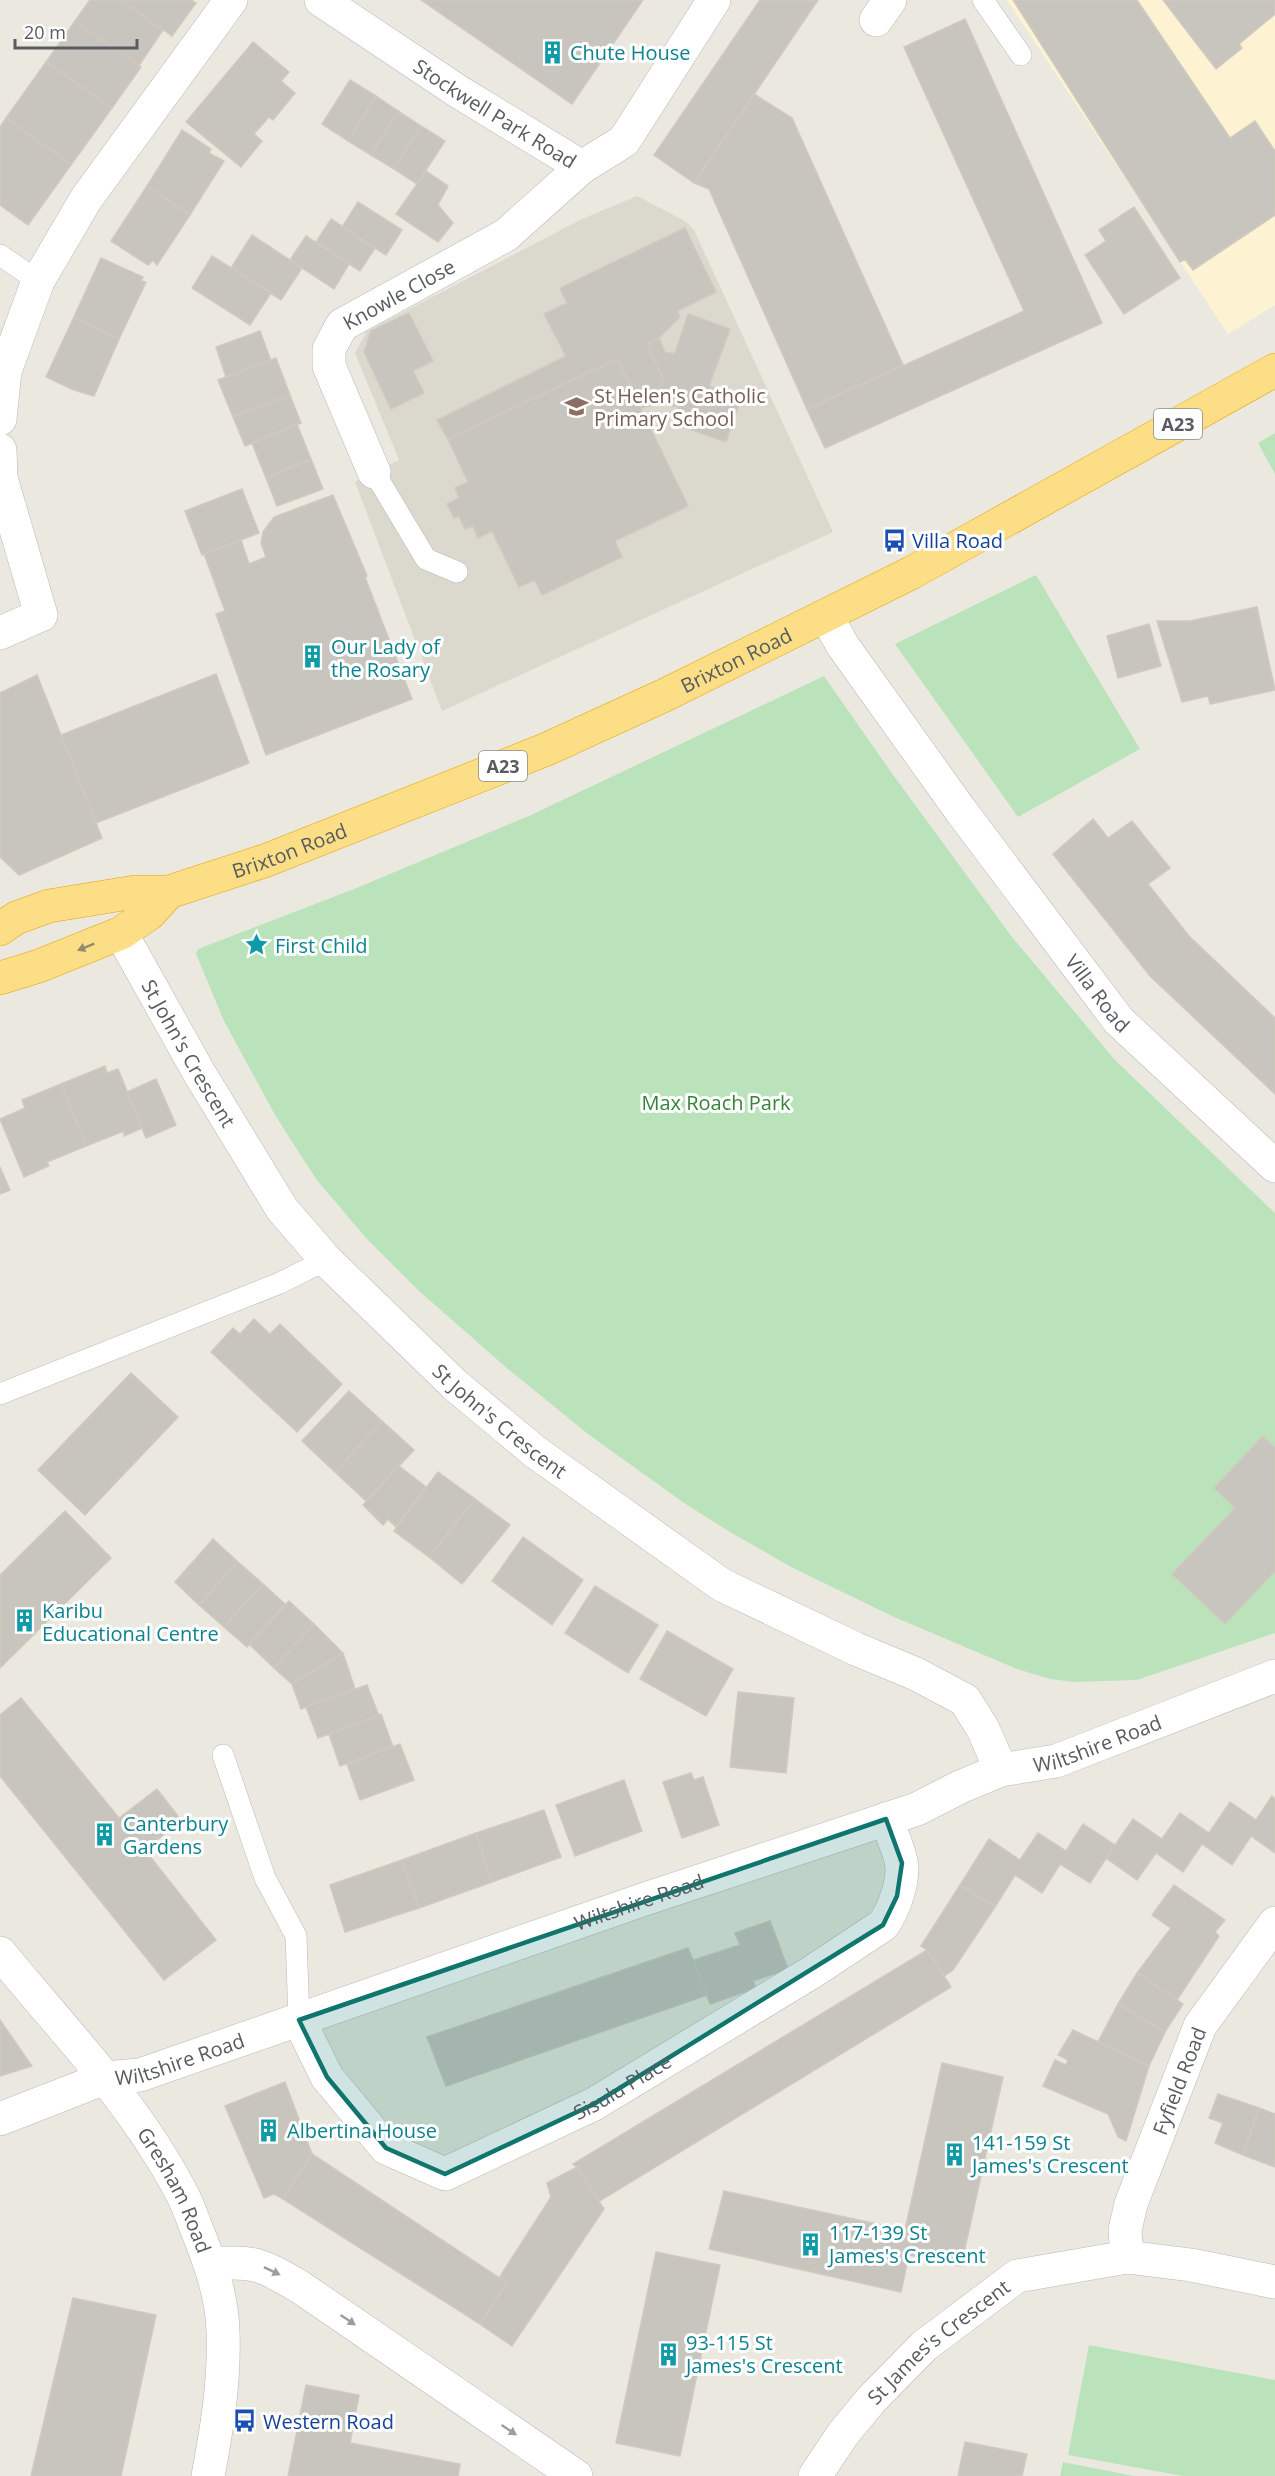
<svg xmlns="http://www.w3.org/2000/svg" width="1275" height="2476" font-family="'Open Sans',sans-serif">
<rect width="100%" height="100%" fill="#ebe9df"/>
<polygon fill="#fdf3d3" points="1007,0 1275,0 1275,305 1228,334"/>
<polygon fill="#dbd8cd" points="637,196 685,221 694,230 833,532 442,711 355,482 399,460 355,353 367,331 582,219"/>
<g fill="#bbe3bb">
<polygon points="1275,433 1275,474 1258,443"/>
<polygon points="1036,575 1140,749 1018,817 895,644"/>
<polygon points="824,676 891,772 1012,937 1115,1060 1275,1213 1275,1633 1137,1680 1073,1682 1050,1679 1017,1669 894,1617 791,1567 730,1532 684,1503 588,1434 508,1369 419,1291 366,1238 316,1179 275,1115 224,1021 196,954 198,949 354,889 531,815"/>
<polygon points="1089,2345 1275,2380 1275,2476 1183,2476 1068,2455"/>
<polygon points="1063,2462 1134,2476 1060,2476"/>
</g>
<g fill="#c8c5bf" stroke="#d0cabe" stroke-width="1.5">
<polygon points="90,0 121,0 163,30 138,67 75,21"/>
<polygon points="121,0 191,0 196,3 172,36"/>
<polygon points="421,0 643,0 572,104"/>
<polygon points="760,0 818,0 694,183 654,155"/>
<polygon points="1013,0 1137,0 1230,138 1255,121 1275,151 1275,215 1193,270 1185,259 1180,262"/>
<polygon points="1163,0 1275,0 1275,14 1239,44 1242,48 1216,69"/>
<polygon points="965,19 1102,323 825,448 807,409 1024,311 904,47"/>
<polygon points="75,21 141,67 112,108 46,62"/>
<polygon points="253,42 289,72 281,81 295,93 273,120 269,117 254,134 262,141 241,167 186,122"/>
<polygon points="46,62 112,108 71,165 6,118"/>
<polygon points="350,80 376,96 348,141 322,124"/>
<polygon points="754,94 792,118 903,365 807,409 709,189 694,183"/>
<polygon points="376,96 398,111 371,155 348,141"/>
<polygon points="398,111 421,126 394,169 371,155"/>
<polygon points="6,118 71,165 28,225 0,205 0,127"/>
<polygon points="421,126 445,141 417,184 394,169"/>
<polygon points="182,130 211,149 209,153 224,161 190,215 147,186"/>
<polygon points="426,171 448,186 438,205 453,223 438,242 396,214"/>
<polygon points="147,186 190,215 157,265 153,260 148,265 111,241"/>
<polygon points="358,202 402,230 386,255 342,227"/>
<polygon points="1134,207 1180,278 1124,314 1085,255 1106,241 1099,230"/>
<polygon points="331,219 375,248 360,271 316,242"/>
<polygon points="685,228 716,292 677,311 680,317 659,338 647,344 663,378 655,403 642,408 617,359 448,439 437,420 566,356 544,314 567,303 560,288"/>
<polygon points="252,235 302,268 281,300 231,268"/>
<polygon points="306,236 349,264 334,289 290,260"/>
<polygon points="212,256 271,293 250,325 192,288"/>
<polygon points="101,258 143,277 141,281 146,282 119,339 74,317"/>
<polygon points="409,313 433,361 413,371 424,393 391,409 364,352 371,331"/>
<polygon points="688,314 730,329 709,386 741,398 726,442 672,423 678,407 655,403 663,378 647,344 659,338 665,352 675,354"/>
<polygon points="74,317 119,339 94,396 74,390 46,377"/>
<polygon points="260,331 271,361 226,377 216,347"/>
<polygon points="276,358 290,395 233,417 218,380"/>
<polygon points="617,359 688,506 615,541 622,557 542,595 535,580 519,587 492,531 478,538 473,526 465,529 459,516 454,518 447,504 459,498 455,488 468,482 448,439"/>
<polygon points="290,395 301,423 245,446 233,417"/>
<polygon points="297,424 311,459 266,478 252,443"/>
<polygon points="311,459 323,489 277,506 266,478"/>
<polygon points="242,489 259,533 202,555 185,511"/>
<polygon points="333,495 367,576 365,577 412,699 266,755 216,614 225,611 204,554 241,540 249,564 266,557 261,543 263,532 274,517"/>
<polygon points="1257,607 1275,690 1210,704 1208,696 1182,702 1157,621 1190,621"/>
<polygon points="1149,624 1161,666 1118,678 1107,636"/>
<polygon points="216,674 249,763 96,823 61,735"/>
<polygon points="37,675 102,838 19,875 0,857 0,693"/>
<polygon points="1093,819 1108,838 1132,821 1170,868 1148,884 1189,936 1275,1018 1275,1094 1150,976 1053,854"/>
<polygon points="105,1066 107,1073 118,1069 142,1128 124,1136 124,1131 86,1146 61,1084"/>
<polygon points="156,1079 176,1125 146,1138 127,1092"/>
<polygon points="61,1084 86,1146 47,1162 49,1166 24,1177 0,1119 25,1108 22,1100"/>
<polygon points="0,1167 10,1190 0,1194"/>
<polygon points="254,1319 270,1334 280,1324 342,1384 297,1432 211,1352 233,1328 240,1334"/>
<polygon points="131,1373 178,1417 85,1515 38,1470"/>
<polygon points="349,1391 382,1421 335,1472 302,1441"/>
<polygon points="382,1421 414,1450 366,1501 335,1472"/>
<polygon points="1263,1436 1275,1448 1275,1571 1225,1624 1172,1574 1235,1508 1214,1488"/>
<polygon points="399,1466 426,1487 396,1527 388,1519 383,1525 363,1505"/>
<polygon points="438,1472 475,1499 429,1557 394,1531"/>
<polygon points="475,1499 510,1525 462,1584 429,1557"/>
<polygon points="65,1511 111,1558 0,1668 0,1575"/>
<polygon points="523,1537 583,1580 552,1625 492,1581"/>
<polygon points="213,1539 238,1562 199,1605 175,1582"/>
<polygon points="238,1562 263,1584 224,1627 199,1605"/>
<polygon points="263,1584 285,1604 247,1647 224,1627"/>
<polygon points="595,1586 658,1625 628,1673 565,1633"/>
<polygon points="289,1601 314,1624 274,1668 249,1644"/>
<polygon points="314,1624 343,1653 292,1684 274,1668"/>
<polygon points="667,1631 733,1669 706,1716 640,1679"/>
<polygon points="343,1653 355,1689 301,1709 292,1684"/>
<polygon points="367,1685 379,1716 318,1738 306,1707"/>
<polygon points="738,1692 794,1698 786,1773 730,1767"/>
<polygon points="21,1698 119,1818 157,1789 181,1820 145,1850 216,1940 164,1980 0,1776 0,1715"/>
<polygon points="381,1714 393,1747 340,1766 329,1734"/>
<polygon points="400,1744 414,1780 360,1800 347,1764"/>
<polygon points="691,1773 694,1780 703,1777 719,1825 682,1838 663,1782"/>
<polygon points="624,1780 642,1831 575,1856 556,1805"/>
<polygon points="1272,1796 1275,1799 1275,1853 1251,1836 1232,1865 1202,1844 1183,1872 1156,1853 1137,1880 1106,1858 1133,1819 1162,1839 1180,1813 1209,1833 1230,1802 1256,1820"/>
<polygon points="544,1810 561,1857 492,1882 476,1833"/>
<polygon points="1083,1824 1115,1845 1090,1883 1060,1864 1042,1893 1015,1875 995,1907 960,1885 989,1839 1020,1860 1038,1833 1066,1851"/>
<polygon points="476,1833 492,1882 419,1908 402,1860"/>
<polygon points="402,1860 419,1908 345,1932 330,1885"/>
<polygon points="960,1885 995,1907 953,1970 944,1976 927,1950 921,1946"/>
<polygon points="1174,1885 1225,1920 1215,1932 1219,1936 1177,2000 1137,1973 1171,1928 1152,1915"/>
<polygon points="770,1921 788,1969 753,1981 756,1988 710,2004 694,1960 740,1945 735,1933"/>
<polygon points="688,1948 707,1995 446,2086 427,2037"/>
<polygon points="927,1950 951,1987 598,2202 577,2167 573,2164"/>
<polygon points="1137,1973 1183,2004 1165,2032 1118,2004"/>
<polygon points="1118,2004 1165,2032 1149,2066 1098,2042"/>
<polygon points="0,2020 32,2066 0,2076"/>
<polygon points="1073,2030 1149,2066 1126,2141 1118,2137 1108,2114 1043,2086 1055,2060 1066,2065 1068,2060 1058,2055"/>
<polygon points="942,2063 1003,2077 961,2266 909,2255 912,2240 905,2230"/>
<polygon points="285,2082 312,2154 283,2199 274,2194 264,2198 225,2106"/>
<polygon points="1218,2094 1259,2108 1243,2155 1215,2143 1223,2123 1209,2118"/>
<polygon points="1259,2108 1275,2114 1275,2167 1243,2155"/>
<polygon points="312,2154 507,2283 480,2324 283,2199"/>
<polygon points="577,2167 604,2209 512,2346 480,2324 507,2283 499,2278 551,2197 547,2183"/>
<polygon points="724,2191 905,2230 912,2240 901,2292 709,2249"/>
<polygon points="656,2252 720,2265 680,2456 616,2443"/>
<polygon points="73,2298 156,2315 121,2476 31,2476"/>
<polygon points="306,2385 359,2395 350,2443 460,2464 458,2476 288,2476"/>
<polygon points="965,2442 1027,2454 1022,2476 958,2476"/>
</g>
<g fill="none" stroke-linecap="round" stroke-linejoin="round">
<defs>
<g id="lane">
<polyline points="983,0 1021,55"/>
<polyline points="0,255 38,281"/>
<polyline points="374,472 426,559 457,572"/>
<polyline points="0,1394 280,1283 326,1260"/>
<polyline points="223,1755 265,1878 296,1936 299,2020"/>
</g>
<g id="street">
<path id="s1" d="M321,0L459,92L582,167L624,141L714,0"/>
<polyline points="876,20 890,0"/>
<polyline points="0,419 5,371 38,281 86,199 231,0"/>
<polyline points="0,450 1,478 41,615 0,633"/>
<path id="s2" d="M374,472L329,366V349L342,325L506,235L582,167"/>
<path id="s3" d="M826,616L843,646L961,811L1119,1021L1275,1166"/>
<path id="s4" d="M121,933L198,1071L282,1209L326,1260L455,1385L534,1451L722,1585L856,1649L916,1674L965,1700L983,1729L1001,1770"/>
<path id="s5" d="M0,1953C63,2030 135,2103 181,2192C188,2204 192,2218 197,2230C210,2262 222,2296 223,2331C225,2380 217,2428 208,2476"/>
<path id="s6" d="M299,2020L327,2077L386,2148L445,2174L594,2104L812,1972L883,1925C894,1910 905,1879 901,1861C898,1847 891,1833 886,1819"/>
<path id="s7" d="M0,2119L105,2078L140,2075L642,1900L917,1809L960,1787L1001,1770L1056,1761L1275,1676"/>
<path id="s8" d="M1127,2257L1125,2230L1131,2204L1200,2026L1275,1923"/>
<path d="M211,2264C254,2260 263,2265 300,2287L576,2476"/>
<path id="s9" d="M815,2476L843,2434L871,2400L924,2346L1017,2276L1127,2257L1191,2265L1275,2282"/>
</g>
<g id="highway">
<path id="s10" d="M0,929L16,918L49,906L135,892H169L267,860L547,749L667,694L911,573L1275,370"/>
<polyline points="0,978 39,966 121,933 149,914 169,892"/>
</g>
</defs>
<use href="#lane" stroke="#b5b8bc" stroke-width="22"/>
<use href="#street" stroke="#b5b8bc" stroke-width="34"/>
<use href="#highway" stroke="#e8a103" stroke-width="34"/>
<use href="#lane" stroke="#fff" stroke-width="21"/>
<use href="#street" stroke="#fff" stroke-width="33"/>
<use href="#highway" stroke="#fbde86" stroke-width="33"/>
</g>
<defs><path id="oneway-solid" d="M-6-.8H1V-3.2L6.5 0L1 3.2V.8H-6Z" transform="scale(1.5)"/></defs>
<use fill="#918a6d" href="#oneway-solid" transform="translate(86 947) rotate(158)"/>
<g fill="#9b9da0">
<use href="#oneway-solid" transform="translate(272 2271) rotate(26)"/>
<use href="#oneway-solid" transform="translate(348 2320) rotate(34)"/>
<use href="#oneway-solid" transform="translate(509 2430) rotate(34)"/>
</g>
<path fill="#0f766e" fill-opacity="0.2" stroke="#0f766e" stroke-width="4.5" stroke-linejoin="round" d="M886,1819L902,1863L897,1896L883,1925L594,2104L445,2174L386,2148L327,2077L299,2020Z"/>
<defs>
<symbol id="building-bare" viewBox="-9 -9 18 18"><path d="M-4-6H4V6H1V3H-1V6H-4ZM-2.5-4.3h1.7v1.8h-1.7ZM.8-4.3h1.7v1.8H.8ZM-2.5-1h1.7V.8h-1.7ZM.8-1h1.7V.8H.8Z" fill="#0f9aa8" stroke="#fff" stroke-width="2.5" paint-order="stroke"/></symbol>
<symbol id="school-bare" viewBox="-9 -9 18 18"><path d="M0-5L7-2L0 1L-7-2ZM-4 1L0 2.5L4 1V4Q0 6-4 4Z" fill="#8d6e63" stroke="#fff" stroke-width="2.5" paint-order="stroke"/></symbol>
<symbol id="bus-bare" viewBox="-9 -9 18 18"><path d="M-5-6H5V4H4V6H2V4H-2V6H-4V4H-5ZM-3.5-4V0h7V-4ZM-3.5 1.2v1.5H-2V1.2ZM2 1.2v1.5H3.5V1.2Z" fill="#1a4fb4" stroke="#fff" stroke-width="2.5" paint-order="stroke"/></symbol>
<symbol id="sight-bare" viewBox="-9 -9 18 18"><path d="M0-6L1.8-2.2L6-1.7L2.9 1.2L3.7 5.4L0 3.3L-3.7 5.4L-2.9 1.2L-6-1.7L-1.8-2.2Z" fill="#0f9aa8" stroke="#fff" stroke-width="2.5" paint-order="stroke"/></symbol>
</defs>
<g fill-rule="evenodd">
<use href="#building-bare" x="536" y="36" width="33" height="33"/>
<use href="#school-bare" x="560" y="390" width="33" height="33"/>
<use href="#bus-bare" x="878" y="524" width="33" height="33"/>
<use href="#building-bare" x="296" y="640" width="33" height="33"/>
<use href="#sight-bare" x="240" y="928" width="33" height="33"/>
<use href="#building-bare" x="8" y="1604" width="33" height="33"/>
<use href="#building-bare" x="88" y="1818" width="33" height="33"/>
<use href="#building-bare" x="252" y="2114" width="33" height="33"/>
<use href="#building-bare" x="938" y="2138" width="33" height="33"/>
<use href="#building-bare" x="794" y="2228" width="33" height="33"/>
<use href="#building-bare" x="652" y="2338" width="33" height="33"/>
<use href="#bus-bare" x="228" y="2404" width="33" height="33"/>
</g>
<g text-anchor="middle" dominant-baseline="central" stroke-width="6" stroke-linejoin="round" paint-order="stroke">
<g fill="#fff" stroke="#8a8d90" stroke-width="1.5">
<rect x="1154" y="409" width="48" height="30" rx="4.5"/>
<rect x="479" y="751" width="48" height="30" rx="4.5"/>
</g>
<g font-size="18" font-weight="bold" fill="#585c60">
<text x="1178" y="424">A23</text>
<text x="503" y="766">A23</text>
</g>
<g font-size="20" fill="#0d838f" stroke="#fff" text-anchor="start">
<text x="570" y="52">Chute House</text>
<text x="331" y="646">Our Lady of<tspan x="331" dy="23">the Rosary</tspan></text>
<text x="275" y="945">First Child</text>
<text x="42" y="1610">Karibu<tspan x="42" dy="23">Educational Centre</tspan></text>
<text x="123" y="1823">Canterbury<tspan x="123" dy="23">Gardens</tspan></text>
<text x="287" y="2130">Albertina House</text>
<text x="972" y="2142">141-159 St<tspan x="972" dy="23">James's Crescent</tspan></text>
<text x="829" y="2232">117-139 St<tspan x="829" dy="23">James's Crescent</tspan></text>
<text x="686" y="2342">93-115 St<tspan x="686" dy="23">James's Crescent</tspan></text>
</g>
<g font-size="20" fill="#585c60" stroke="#fff">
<text stroke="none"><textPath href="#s1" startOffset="208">Stockwell Park Road</textPath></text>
<text stroke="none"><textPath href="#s2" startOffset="224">Knowle Close</textPath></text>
<text stroke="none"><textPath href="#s10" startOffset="789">Brixton Road</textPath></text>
<text stroke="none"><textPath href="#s10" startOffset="303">Brixton Road</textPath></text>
<text stroke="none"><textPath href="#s3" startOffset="465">Villa Road</textPath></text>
<text stroke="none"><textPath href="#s4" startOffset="138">St John's Crescent</textPath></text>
<text stroke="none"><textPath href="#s4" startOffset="624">St John's Crescent</textPath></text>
<text stroke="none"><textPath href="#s7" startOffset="1162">Wiltshire Road</textPath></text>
<text stroke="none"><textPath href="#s7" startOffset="676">Wiltshire Road</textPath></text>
<text stroke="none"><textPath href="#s7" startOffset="190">Wiltshire Road</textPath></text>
<text stroke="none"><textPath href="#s8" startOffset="186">Fyfield Road</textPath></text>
<text stroke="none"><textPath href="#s6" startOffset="418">Sisulu Place</textPath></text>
<text stroke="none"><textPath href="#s5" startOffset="296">Gresham Road</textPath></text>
<text stroke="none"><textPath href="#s9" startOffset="184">St James's Crescent</textPath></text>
</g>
<g font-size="20" fill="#785e54" stroke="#fff" text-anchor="start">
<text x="594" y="395">St Helen's Catholic<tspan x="594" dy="23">Primary School</tspan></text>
</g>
<g font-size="20" fill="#164399" stroke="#fff" text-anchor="start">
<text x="912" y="540">Villa Road</text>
<text x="263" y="2421">Western Road</text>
</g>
<g font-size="20" fill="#358339" stroke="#fff">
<text x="716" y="1102">Max Roach Park</text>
</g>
</g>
<path d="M15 39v9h122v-9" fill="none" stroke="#585c60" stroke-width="3"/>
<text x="24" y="39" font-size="18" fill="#585c60" stroke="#ffffff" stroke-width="4.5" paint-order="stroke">20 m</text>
</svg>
